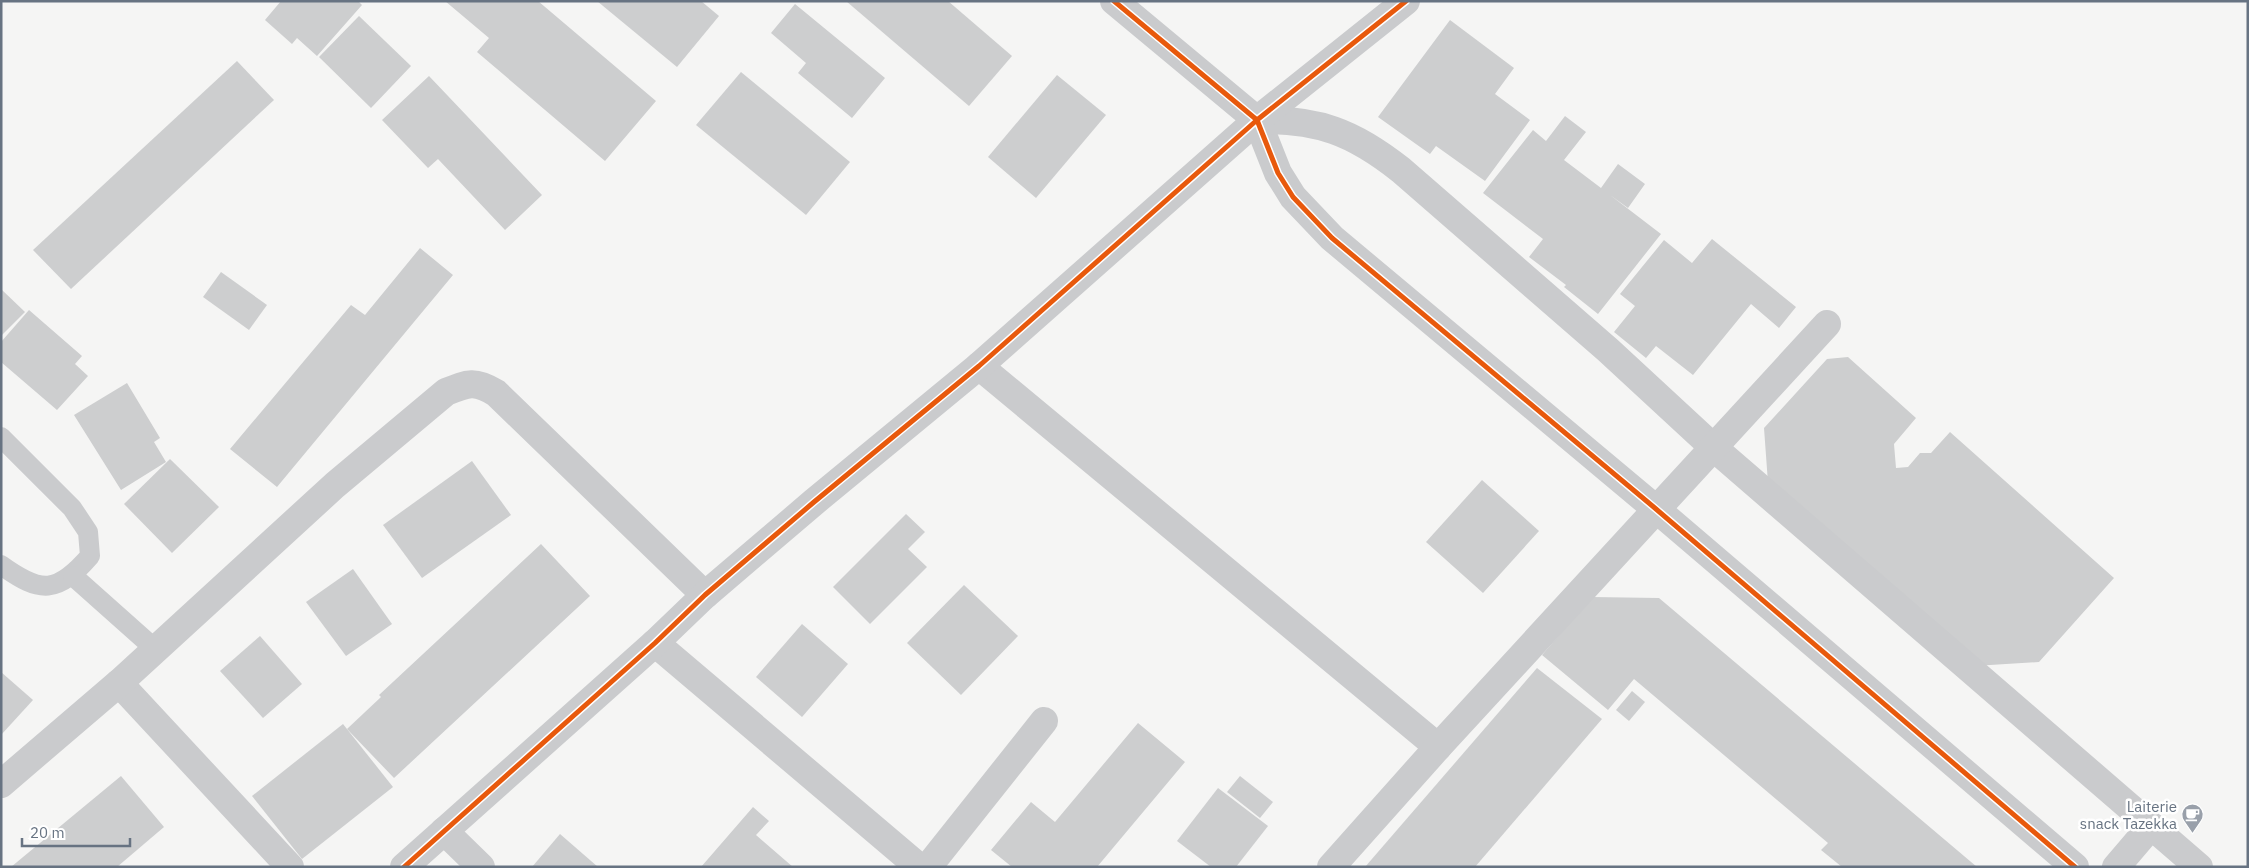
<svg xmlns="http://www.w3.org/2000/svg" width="2249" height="868" font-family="'IBM Plex Sans',sans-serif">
<rect width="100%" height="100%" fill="#f5f5f4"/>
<g fill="#cdcecf">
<polygon points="281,1 358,1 362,5 317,56 297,38 292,44 265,20"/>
<polygon points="445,1 538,1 656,101 605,161 477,52 489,38"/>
<polygon points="597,1 701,1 719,16 677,67"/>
<polygon points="846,1 948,1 1012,56 969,106"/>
<polygon points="795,4 885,78 852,118 798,73 806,63 771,33"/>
<polygon points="359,16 411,66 371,108 319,57"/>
<polygon points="1450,20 1514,68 1495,94 1530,120 1485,181 1436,146 1430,154 1378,117"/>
<polygon points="237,61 274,100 71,289 33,250"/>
<polygon points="741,72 850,162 806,215 696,125"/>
<polygon points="1057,75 1106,115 1036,198 988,157"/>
<polygon points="429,76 542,195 505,230 438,159 428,168 382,120"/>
<polygon points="1565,116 1586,132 1564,160 1601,188 1618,164 1645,184 1628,208 1610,195 1661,234 1598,314 1564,287 1566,285 1529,257 1543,239 1483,193 1533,130 1546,141"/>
<polygon points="1712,239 1796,307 1779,328 1751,304 1693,375 1656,346 1646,358 1614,332 1635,306 1620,294 1664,240 1692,263"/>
<polygon points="420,248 453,275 277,487 230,449 351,305 365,315"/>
<polygon points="221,272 267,305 249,330 203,297"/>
<polygon points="1,289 25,312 1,336"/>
<polygon points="29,310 82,356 75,364 88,376 57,410 1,362 1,342"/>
<polygon points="1848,357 1916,418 1894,444 1896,468 1908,467 1920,453 1931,453 1950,432 2114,578 2039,662 1974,666 1768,483 1764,428 1827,359"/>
<polygon points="127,383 160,438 154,442 166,462 121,490 74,415"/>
<polygon points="170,459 219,507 172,553 124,504"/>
<polygon points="472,461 511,515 422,578 383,525"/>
<polygon points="1482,480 1539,531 1483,593 1426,542"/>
<polygon points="906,514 925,532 908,549 927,567 870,624 833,587"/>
<polygon points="541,544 590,596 394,778 347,729 381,697 379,695"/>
<polygon points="353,569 392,624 346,656 306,602"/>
<polygon points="964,585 1018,636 961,695 907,643"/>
<polygon points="1592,597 1659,598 1977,867 1842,867 1821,850 1828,843 1634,679 1608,710 1542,655"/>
<polygon points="802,624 848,664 802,717 756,677"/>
<polygon points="260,636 302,684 263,718 220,671"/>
<polygon points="1537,668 1602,719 1475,867 1365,867"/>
<polygon points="1,672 33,700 1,735"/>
<polygon points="1632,691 1645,702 1629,721 1616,710"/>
<polygon points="1138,723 1185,762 1097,867 1012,867 991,850 1031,802 1055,822"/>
<polygon points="343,724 393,787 302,859 252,796"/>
<polygon points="121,776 164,827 117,867 11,867"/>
<polygon points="1240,776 1273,802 1260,818 1227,792"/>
<polygon points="1218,788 1268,826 1236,867 1211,867 1177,841"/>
<polygon points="753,807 769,821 756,835 793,867 701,867"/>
<polygon points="560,834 598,867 532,867"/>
</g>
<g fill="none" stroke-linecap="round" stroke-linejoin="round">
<g stroke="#cacbcd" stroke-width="20">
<path d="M1,437L72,508L88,532L90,556C57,594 41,594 1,565"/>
<polyline points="73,576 155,649"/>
</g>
<g stroke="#cacbcd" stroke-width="28">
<polyline points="1114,1 1257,120 1278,173 1293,197 1332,238 1656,509 2075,867"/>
<path d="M1257,120C1318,119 1353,132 1401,170L1608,350L1714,448L2199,867"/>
<polyline points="979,366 1438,747"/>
<polyline points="655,643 919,867"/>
<polyline points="119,683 290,867"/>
<path d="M1,784L119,683L335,485L446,392C468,383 475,380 496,393L705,595"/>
<polyline points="444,831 481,867"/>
<polyline points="404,867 655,643 705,595 814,502 979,366 1257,120 1406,1"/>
<polyline points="928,867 1044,721"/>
<polyline points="1331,867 1438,747 1827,324"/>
<polyline points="2116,867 2151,826"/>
</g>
<defs>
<g id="cycleway">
<polyline points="1114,1 1257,120 1278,173 1293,197 1332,238 1656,509 2075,867"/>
<polyline points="404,867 655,643 705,595 814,502 979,366 1257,120 1406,1"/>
</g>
</defs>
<use href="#cycleway" stroke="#fff" stroke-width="8"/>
<use href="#cycleway" stroke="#e8590c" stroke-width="5"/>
</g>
<defs>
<symbol id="cafe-pin" viewBox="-11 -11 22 30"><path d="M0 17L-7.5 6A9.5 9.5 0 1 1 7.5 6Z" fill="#99a0aa" stroke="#fff"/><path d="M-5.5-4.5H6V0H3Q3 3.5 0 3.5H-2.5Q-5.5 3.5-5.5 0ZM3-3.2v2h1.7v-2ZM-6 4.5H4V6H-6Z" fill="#fff"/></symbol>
</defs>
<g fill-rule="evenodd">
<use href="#cafe-pin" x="2180" y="802" width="25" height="34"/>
</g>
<g text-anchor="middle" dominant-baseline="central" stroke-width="5" stroke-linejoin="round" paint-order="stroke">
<g font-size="15" fill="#677382" stroke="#fff" text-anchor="end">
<text x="2177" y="806">Laiterie<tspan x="2177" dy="17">snack Tazekka</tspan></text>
</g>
</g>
<rect width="2249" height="868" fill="none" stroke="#677382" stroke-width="5"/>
<path d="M22 838v8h108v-8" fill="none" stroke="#677382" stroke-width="2.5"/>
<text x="30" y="838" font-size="15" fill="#677382" stroke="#ffffff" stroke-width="4" paint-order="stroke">20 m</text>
</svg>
